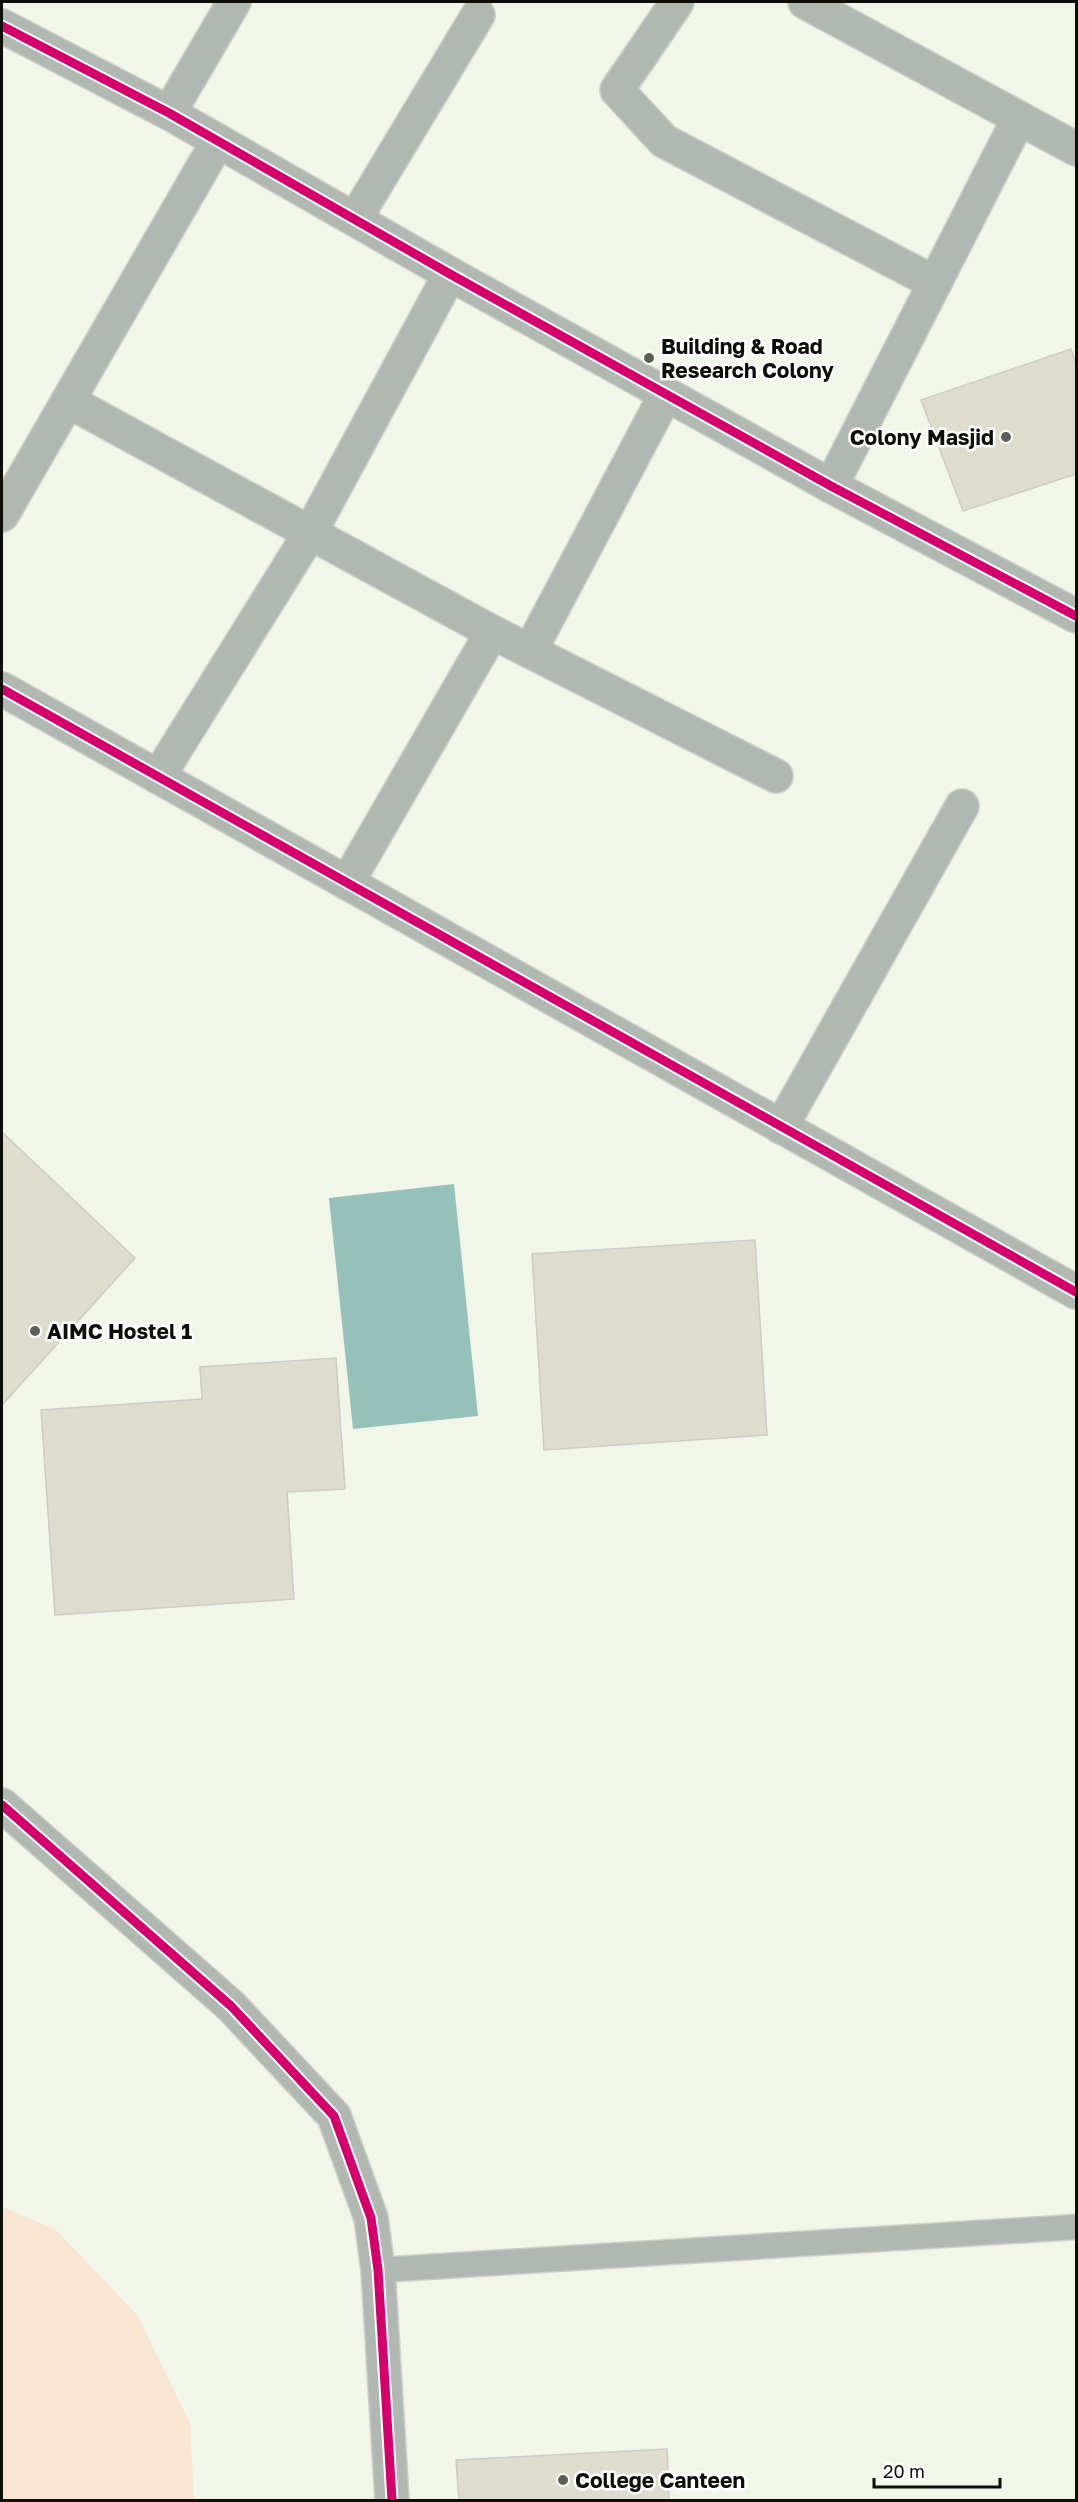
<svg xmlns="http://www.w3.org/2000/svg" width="1078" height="2502" font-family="'Golos Text',sans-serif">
<rect width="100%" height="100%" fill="#f2f6e9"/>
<polygon fill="#f8e5d4" points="2,2207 55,2229 137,2315 190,2423 194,2500 2,2500"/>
<polygon fill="#96c1ba" points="454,1184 478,1416 353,1429 329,1198"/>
<g fill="#dedccd" stroke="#ccccc2" stroke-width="1.5">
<polygon points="1071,349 1076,364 1076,474 963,511 921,400"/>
<polygon points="2,1132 135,1258 2,1405"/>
<polygon points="755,1240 767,1435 544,1450 532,1254"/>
<polygon points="336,1358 345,1489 287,1492 294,1599 55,1615 41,1410 202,1399 200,1367"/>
<polygon points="667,2449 669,2500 459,2500 456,2460"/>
</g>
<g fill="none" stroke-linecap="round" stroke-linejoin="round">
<defs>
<polyline id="service" points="378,2270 1076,2227"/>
<g id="minor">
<polyline points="677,2 617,90 664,141 935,283"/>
<polyline points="805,2 1076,149"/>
<polyline points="2,26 169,113 450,274 831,486 1076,616"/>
<polyline points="169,113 234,2"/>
<polyline points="355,219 478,15"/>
<polyline points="68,401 492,632 776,776"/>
<polyline points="831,486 1019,118"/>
<polyline points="2,515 218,141"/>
<polyline points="530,651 666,394"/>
<polyline points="2,689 1076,1292"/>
<polyline points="158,777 310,533 450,274"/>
<polyline points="347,883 492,632"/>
<polyline points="781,1127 962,806"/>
<polyline points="2,1805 231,2006 334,2116 371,2218 378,2270 392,2500"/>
</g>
</defs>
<use href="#service" stroke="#ccd0c6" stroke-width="27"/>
<use href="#minor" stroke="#ccd0c6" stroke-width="36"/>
<use href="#service" stroke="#b1b7b1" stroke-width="24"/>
<use href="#minor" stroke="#b1b7b1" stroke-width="33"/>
<defs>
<g id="cycleway">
<polyline points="2,26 169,113 450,274 831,486 1076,616"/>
<polyline points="2,689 1076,1292"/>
<polyline points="2,1805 231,2006 334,2116 371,2218 378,2270 392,2500"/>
</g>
</defs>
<use href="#cycleway" stroke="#fff" stroke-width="13"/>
<use href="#cycleway" stroke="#d6006c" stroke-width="9"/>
</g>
<g fill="#5c5f56" stroke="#fff" stroke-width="2">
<circle cx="649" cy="358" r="6"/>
<circle cx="1006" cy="437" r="6"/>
<circle cx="35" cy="1331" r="6"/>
<circle cx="563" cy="2480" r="6"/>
</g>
<g text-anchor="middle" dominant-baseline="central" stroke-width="5" stroke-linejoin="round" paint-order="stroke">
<g font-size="21" font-weight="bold" fill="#0c0e07" stroke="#fff" text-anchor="start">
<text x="661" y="346">Building &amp; Road<tspan x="661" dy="24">Research Colony</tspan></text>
<text x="994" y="437" text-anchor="end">Colony Masjid</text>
<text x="47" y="1331">AIMC Hostel 1</text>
<text x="575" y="2480">College Canteen</text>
</g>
</g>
<rect width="1078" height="2502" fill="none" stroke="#0c0e07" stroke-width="6"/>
<path d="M874 2478v9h126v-9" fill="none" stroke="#0c0e07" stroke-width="3"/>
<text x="883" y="2478" font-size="18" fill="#0c0e07" stroke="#ffffff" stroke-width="4.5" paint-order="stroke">20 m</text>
</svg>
